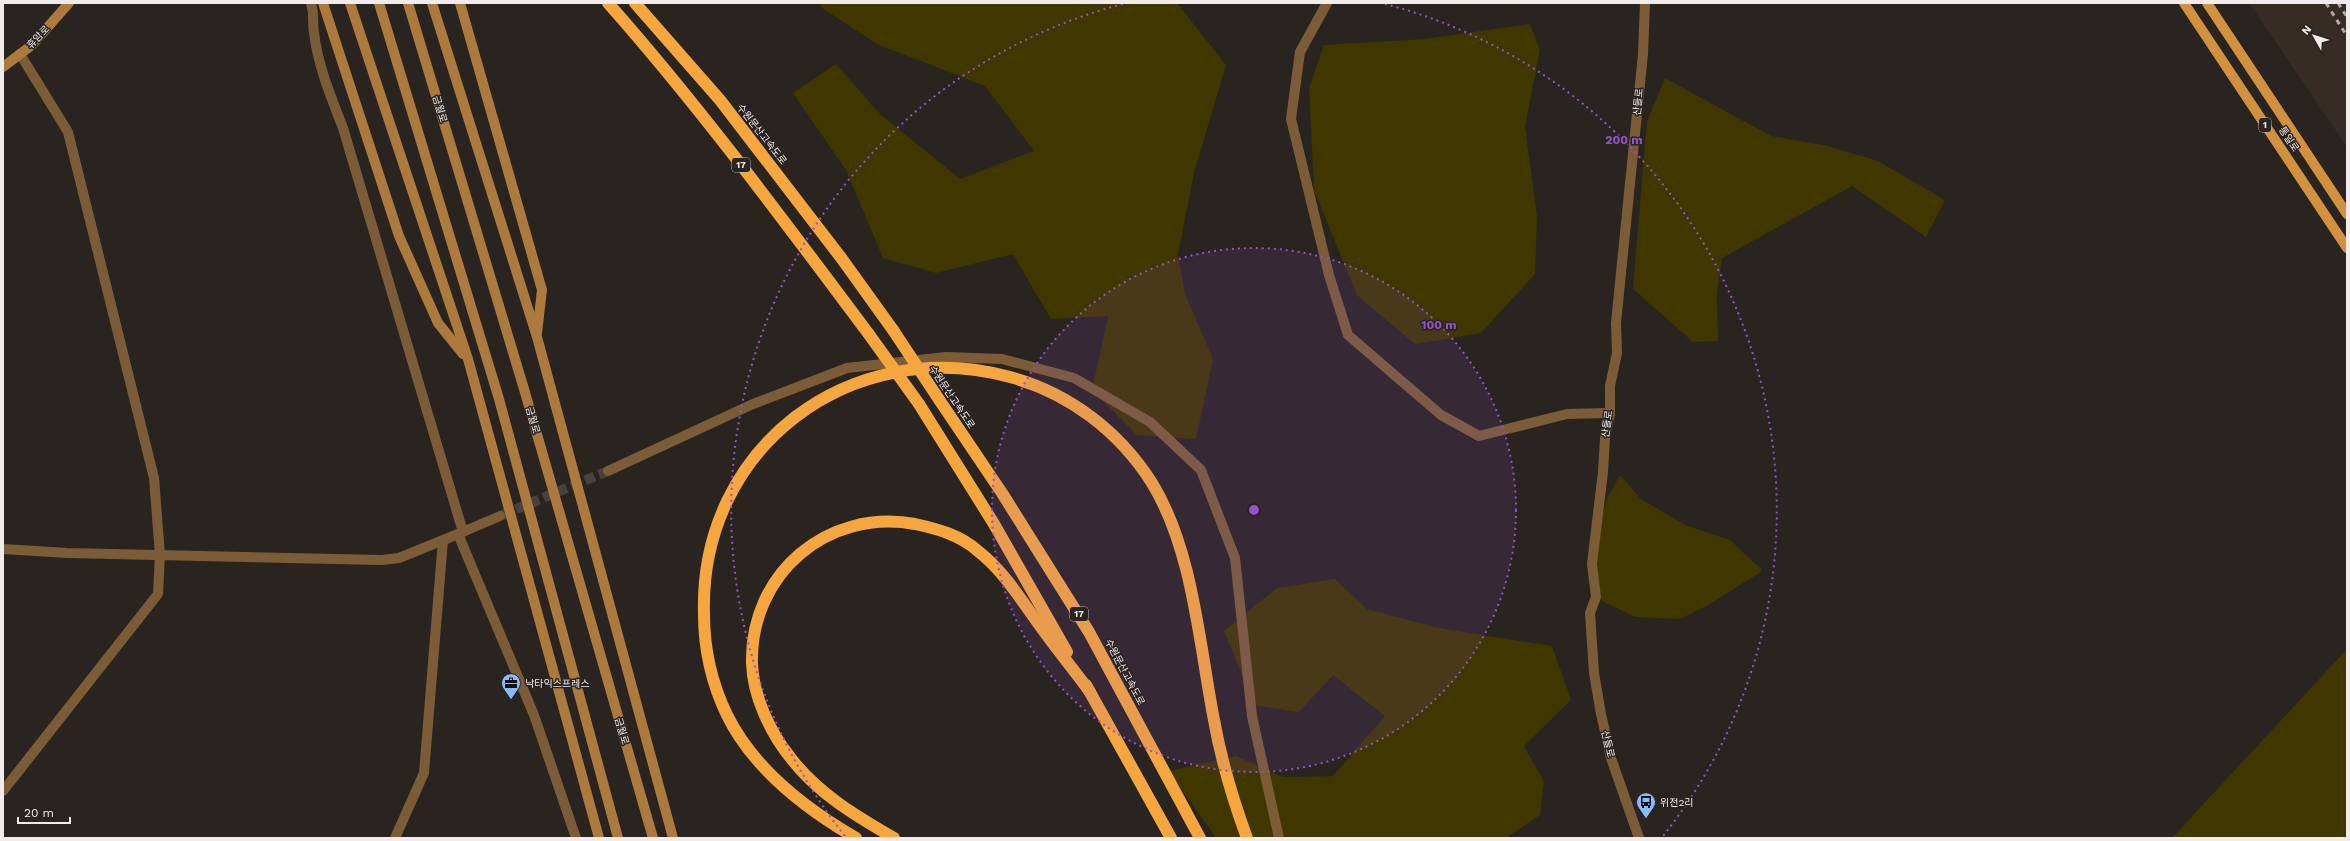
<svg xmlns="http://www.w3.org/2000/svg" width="2350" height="841" font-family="'Work Sans','Noto Sans KR',sans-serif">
<rect width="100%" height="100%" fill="#2a2421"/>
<polygon fill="#372b26" points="2249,3 2347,3 2347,147 2318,104"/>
<g fill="#3f3600">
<polygon points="820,3 1177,3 1226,65 1194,173 1178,255 1185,294 1213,359 1196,439 1137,435 1092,390 1108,316 1051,319 1013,254 936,273 883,258 846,170 793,93 836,64 880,114 960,179 1034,151 985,86 877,44 822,8"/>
<polygon points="1530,24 1540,50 1525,127 1537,216 1535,274 1481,333 1415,344 1357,295 1314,190 1309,88 1324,45 1425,39"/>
<polygon points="1665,78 1771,136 1824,145 1878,161 1945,200 1926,237 1852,186 1722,258 1717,294 1718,341 1693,342 1633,289 1647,121"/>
<polygon points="1620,475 1641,499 1685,525 1730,540 1761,569 1761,572 1708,605 1680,619 1635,617 1602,601 1593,551 1607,498"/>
<polygon points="1335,579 1367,609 1438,628 1552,646 1571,700 1524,746 1544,782 1540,815 1506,838 1216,838 1169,771 1236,756 1283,777 1333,776 1385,716 1333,675 1299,712 1255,705 1224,631 1277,588"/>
<polygon points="2347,649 2347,838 2172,838"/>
</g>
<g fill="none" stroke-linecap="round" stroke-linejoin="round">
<polyline stroke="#48423f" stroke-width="10" stroke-dasharray="10 5" stroke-linecap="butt" points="502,515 608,471"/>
<g stroke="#7b5c37" stroke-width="10">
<path d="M311,3C315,17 312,21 314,33C318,66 331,97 343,128L463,532"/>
<polyline points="3,549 67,553 382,560 399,558 458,534 534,715 576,838"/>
<polyline points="3,791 158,594 160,555 154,478 68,132 20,54"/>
<polyline points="395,838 424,773 443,540"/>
</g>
<g stroke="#7b5c37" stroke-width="10">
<polyline points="1327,3 1300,52 1291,119 1329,275 1348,335 1441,415 1479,436 1567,414 1610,413"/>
<polyline points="608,471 753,404 847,368 946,357 1002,359 1074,378 1150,422 1201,470 1235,558 1252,716 1279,838"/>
<polyline points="458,534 500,516"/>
<polyline points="1639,838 1611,758 1601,714 1594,673 1590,613 1596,597 1592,564 1603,472 1605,438 1610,413 1610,386 1617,353 1616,323 1643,54 1645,3"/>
</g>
<g stroke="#ac7a3d" stroke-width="10">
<polyline points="323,3 399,236 438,323 463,354"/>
<polyline points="350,3 468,359 599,838"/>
<polyline points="379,3 499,399 618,838"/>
<polyline points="408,3 524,389 653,838"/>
<polyline points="432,3 537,337 673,838"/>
<polyline points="460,3 542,290 537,333"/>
<polyline points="3,67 32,45 69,3"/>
</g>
<g stroke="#d2913e" stroke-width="10">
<polyline points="2184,3 2347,248"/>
<polyline points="2207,3 2347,214"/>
</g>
<g stroke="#f5a63e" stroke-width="12">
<path d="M608,3C701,108 784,221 868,333"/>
<polyline points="635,3 720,100 842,259 893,330"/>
<polyline points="940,401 1002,493 1089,632 1200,838"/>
<polyline points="919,404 994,524 1067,652"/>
<polyline points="1086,685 1171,838"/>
<path d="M856,838C806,809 753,768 727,715C712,684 704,649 704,614C699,448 850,334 1010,377C1069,393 1119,431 1152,483C1193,550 1199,643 1214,720C1221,759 1233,800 1247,838"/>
<path d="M894,838C856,816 817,793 790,757C770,732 753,696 752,663C750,574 827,508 915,524C938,529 960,535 978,551C1005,572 1023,603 1043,630C1058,651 1075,671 1090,692"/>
</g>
<g stroke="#b0aba9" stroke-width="3" stroke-dasharray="5 5" stroke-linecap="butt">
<polyline points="2326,3 2347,36"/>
<polyline points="2338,3 2347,17"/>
</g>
<g stroke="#f5a63e" stroke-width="12">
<polyline points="893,330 940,401"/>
<polyline points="868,333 919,404"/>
</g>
</g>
<circle cx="1254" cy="510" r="262" fill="#9352c8" fill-opacity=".12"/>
<g fill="none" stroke="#9352c8" stroke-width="2" stroke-dasharray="2 4">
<circle cx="1254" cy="510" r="262"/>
<path d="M845 836A523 523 0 0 1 1123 4M1385 4A523 523 0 0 1 1663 836"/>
</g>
<defs>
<symbol id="office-pin" viewBox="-11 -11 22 30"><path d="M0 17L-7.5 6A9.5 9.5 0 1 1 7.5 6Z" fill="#8bbafc" stroke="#2a2421"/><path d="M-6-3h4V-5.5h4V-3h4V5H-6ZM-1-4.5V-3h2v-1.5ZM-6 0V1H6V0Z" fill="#111"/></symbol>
<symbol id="bus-pin" viewBox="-11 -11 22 30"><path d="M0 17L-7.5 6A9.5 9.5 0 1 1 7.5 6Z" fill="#8bbafc" stroke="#2a2421"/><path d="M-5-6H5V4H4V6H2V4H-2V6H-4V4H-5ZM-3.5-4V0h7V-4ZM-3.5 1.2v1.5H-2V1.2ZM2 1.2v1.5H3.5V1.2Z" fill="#111"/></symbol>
</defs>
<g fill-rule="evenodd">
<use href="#office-pin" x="500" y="672" width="22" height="30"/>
<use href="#bus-pin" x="1635" y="791" width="22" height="30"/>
</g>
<g text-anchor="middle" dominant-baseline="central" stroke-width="3" stroke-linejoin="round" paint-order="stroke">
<g fill="#2a2421" stroke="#b5b0ae" stroke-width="1">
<rect x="2259" y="118" width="12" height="14" rx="3"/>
<rect x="732" y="158" width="18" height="14" rx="3"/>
<rect x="1070" y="607" width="18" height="14" rx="3"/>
</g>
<g font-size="9" font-weight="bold" fill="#f1eceb">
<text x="2265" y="125">1</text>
<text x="741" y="165">17</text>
<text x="1079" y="614">17</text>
</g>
<g font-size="10" fill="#f1eceb" stroke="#2a2421">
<text transform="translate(38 37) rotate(-46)">휴암로</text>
<text transform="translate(1638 102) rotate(-85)">산들로</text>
<text transform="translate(440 109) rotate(73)">금월로</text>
<text transform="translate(762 134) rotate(52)">수원문산고속도로</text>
<text transform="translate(2289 139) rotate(56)">통일로</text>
<text transform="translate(952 397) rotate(56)">수원문산고속도로</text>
<text transform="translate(533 420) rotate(74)">금월로</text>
<text transform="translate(1607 424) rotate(-82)">산들로</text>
<text transform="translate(1125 672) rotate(62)">수원문산고속도로</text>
<text transform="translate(622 731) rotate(74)">금월로</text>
<text transform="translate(1608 744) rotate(77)">산들로</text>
</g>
<g font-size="10" fill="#f1eceb" stroke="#2a2421" text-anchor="start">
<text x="525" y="683">낙타익스프레스</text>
<text x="1660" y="802">위전2리</text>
</g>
</g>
<circle cx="1254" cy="510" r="6" fill="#9352c8" stroke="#2a2421" stroke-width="2"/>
<g font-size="12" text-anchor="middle" font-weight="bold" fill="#9352c8" stroke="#2a2421" stroke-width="3" stroke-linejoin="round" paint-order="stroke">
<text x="1624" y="144">200 m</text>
<text x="1439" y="329">100 m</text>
</g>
<rect width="2350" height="841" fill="none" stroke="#f1eceb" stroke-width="8"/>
<g transform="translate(2314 36) rotate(309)" stroke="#2a2421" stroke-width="3" paint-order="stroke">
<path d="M0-3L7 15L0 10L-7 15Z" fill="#f1eceb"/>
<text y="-6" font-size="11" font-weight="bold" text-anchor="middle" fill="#f1eceb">N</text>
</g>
<path d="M18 817v6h52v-6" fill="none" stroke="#f1eceb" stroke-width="2"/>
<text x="24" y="817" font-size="12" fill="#f1eceb" stroke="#2a2421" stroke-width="3" paint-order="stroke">20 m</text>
</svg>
